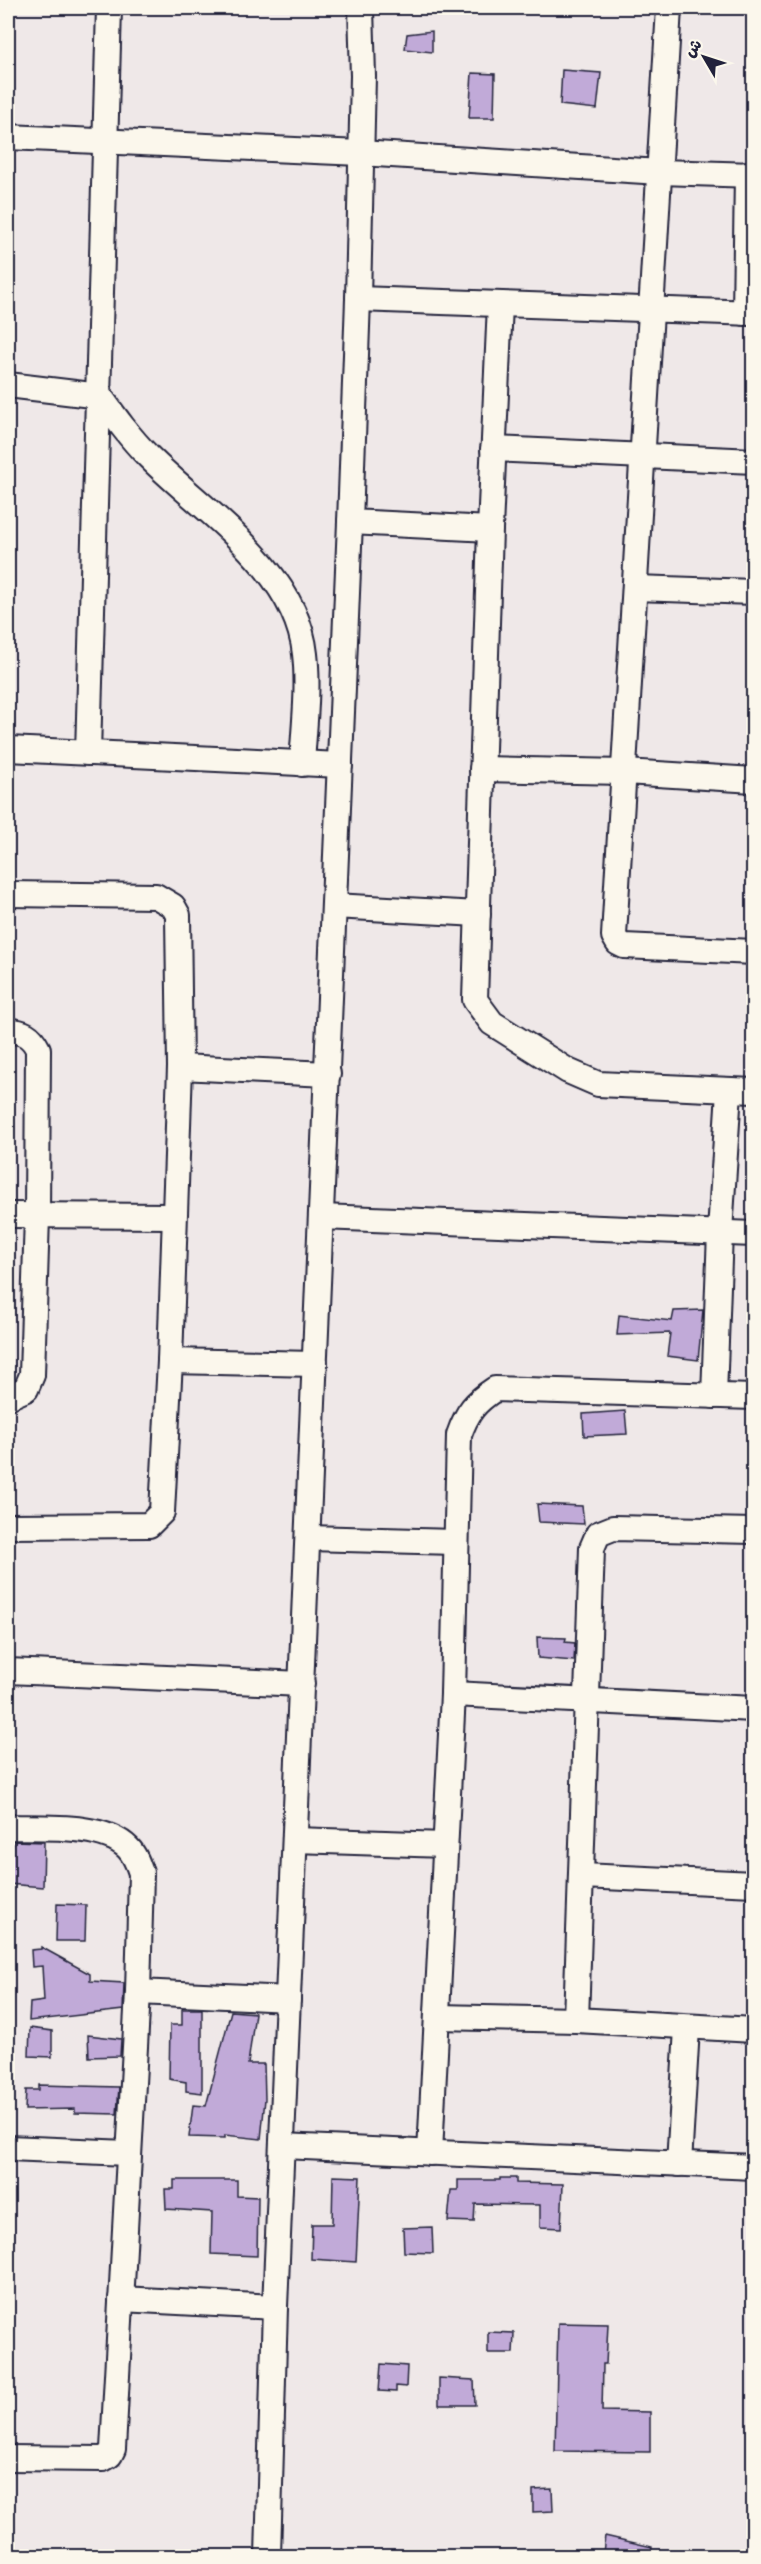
<svg xmlns="http://www.w3.org/2000/svg" width="761" height="2564" font-family="'Architects Daughter','Playpen Sans Arabic',sans-serif">
<rect width="100%" height="100%" fill="#efe8e8"/>
<filter id="ink" filterUnits="userSpaceOnUse"><feTurbulence type="fractalNoise" baseFrequency=".0167" numOctaves="2"/><feDisplacementMap in="SourceGraphic" scale="12" xChannelSelector="R" yChannelSelector="G"/><feConvolveMatrix kernelMatrix="1 2 1 2 8 2 1 2 1" color-interpolation-filters="sRGB"/></filter>
<g filter="url(#ink)">
<g fill="#c1aad8" stroke="#22223b" stroke-width="1.5">
<polygon points="432,31 432,52 405,49 407,34"/>
<polygon points="562,70 601,73 597,109 560,105"/>
<polygon points="472,73 495,74 494,118 469,118"/>
<polygon points="703,1310 698,1360 667,1356 670,1333 617,1335 619,1315 672,1321 674,1311"/>
<polygon points="625,1411 627,1434 584,1436 583,1414"/>
<polygon points="537,1504 582,1506 584,1524 539,1522"/>
<polygon points="537,1637 566,1638 565,1642 575,1643 574,1661 538,1658"/>
<polygon points="14,1841 44,1842 43,1887 8,1884 8,1846 13,1847"/>
<polygon points="57,1904 86,1905 85,1941 56,1941"/>
<polygon points="41,1947 90,1974 90,1981 124,1983 123,2010 29,2021 30,2003 44,2001 42,1966 32,1967 31,1950 41,1949"/>
<polygon points="182,2009 202,2009 202,2093 186,2091 186,2082 169,2079 170,2025 182,2025"/>
<polygon points="231,2011 255,2013 248,2064 264,2064 265,2099 261,2139 225,2135 225,2138 189,2137 193,2105 206,2106"/>
<polygon points="30,2028 52,2031 52,2057 29,2056"/>
<polygon points="88,2035 121,2039 120,2056 89,2057"/>
<polygon points="39,2085 119,2087 117,2114 75,2113 75,2109 25,2110 26,2090 39,2090"/>
<polygon points="333,2176 360,2177 356,2262 311,2259 312,2224 332,2224"/>
<polygon points="500,2178 516,2178 516,2183 563,2184 561,2228 540,2227 540,2205 475,2204 474,2222 448,2221 451,2190 458,2190 458,2180 500,2180"/>
<polygon points="174,2180 237,2180 237,2196 258,2197 257,2256 211,2254 212,2212 166,2209 165,2189 174,2189"/>
<polygon points="432,2227 433,2253 404,2252 403,2228"/>
<polygon points="558,2323 608,2324 606,2364 603,2364 602,2411 650,2412 650,2452 555,2451"/>
<polygon points="488,2332 514,2333 513,2353 488,2353"/>
<polygon points="381,2364 407,2366 406,2387 396,2386 396,2392 379,2391"/>
<polygon points="439,2378 474,2380 475,2405 439,2405"/>
<polygon points="552,2489 553,2511 533,2512 533,2490"/>
<polygon points="605,2536 652,2547 651,2555 603,2553"/>
</g>
<g fill="none" stroke-linecap="round" stroke-linejoin="round">
<defs>
<g id="minor">
<path d="M669,8C652,317 635,626 614,936L618,943L624,946L754,952"/>
<polyline points="8,137 360,153 660,172 754,175"/>
<polyline points="358,299 754,313"/>
<polyline points="500,304 490,529 475,1000 492,1023 568,1071 598,1084 754,1091"/>
<polyline points="745,313 747,174"/>
<path d="M8,385L100,396C115,417 130,438 149,457C204,512 296,569 305,654C309,689 304,728 302,764"/>
<polyline points="493,449 754,461"/>
<polyline points="350,522 490,529"/>
<polyline points="635,588 754,592"/>
<polyline points="8,749 340,765"/>
<polyline points="88,753 109,8"/>
<polyline points="482,769 625,772 754,780"/>
<polyline points="8,894 156,896 173,906 178,915 180,1067 170,1361 162,1512 149,1525 8,1526"/>
<polyline points="334,906 478,914"/>
<path d="M8,1031C23,1031 31,1035 38,1049L37,1216L32,1375L26,1389L8,1397"/>
<polyline points="180,1067 328,1074"/>
<polyline points="8,1215 173,1216"/>
<polyline points="321,1217 754,1234"/>
<polyline points="170,1361 315,1364"/>
<polyline points="714,1396 720,1232 729,1091"/>
<polyline points="308,1538 455,1542"/>
<polyline points="8,1671 302,1684"/>
<polyline points="453,1694 754,1709"/>
<path d="M8,1827C41,1828 104,1823 128,1848C135,1855 138,1864 141,1873L138,1992L113,2449L110,2455L103,2459L8,2458"/>
<polyline points="295,1840 445,1845"/>
<polyline points="582,1876 754,1884"/>
<polyline points="138,1992 288,1999"/>
<polyline points="438,2017 576,2020 754,2030"/>
<polyline points="576,2020 592,1548 598,1534 613,1528 754,1531"/>
<polyline points="282,2146 754,2167"/>
<polyline points="8,2148 128,2153"/>
<path d="M430,2153L453,1694L459,1435C467,1412 475,1402 495,1389L754,1397"/>
<polyline points="679,2164 687,2028"/>
<polyline points="121,2299 275,2307"/>
<polyline points="268,2556 275,2307 350,522 358,299 363,76 361,8"/>
</g>
</defs>
<use href="#minor" stroke="#22223b" stroke-width="28"/>
<use href="#minor" stroke="#fbf7ec" stroke-width="24"/>
</g>
</g>
<rect width="761" height="2564" fill="none" stroke="#fbf7ec" stroke-width="30"/>
<rect x="15" y="15" width="731" height="2534" fill="none" stroke="#22223b" stroke-width="2" filter="url(#ink)"/>
<g transform="translate(704 57) rotate(309)" stroke="#fbf7ec" stroke-width="4.5" paint-order="stroke">
<path d="M0-4.5L10 22L0 15L-10 22Z" fill="#22223b"/>
<text y="-9" font-size="16" font-weight="bold" text-anchor="middle" fill="#22223b">ش</text>
</g>
</svg>
